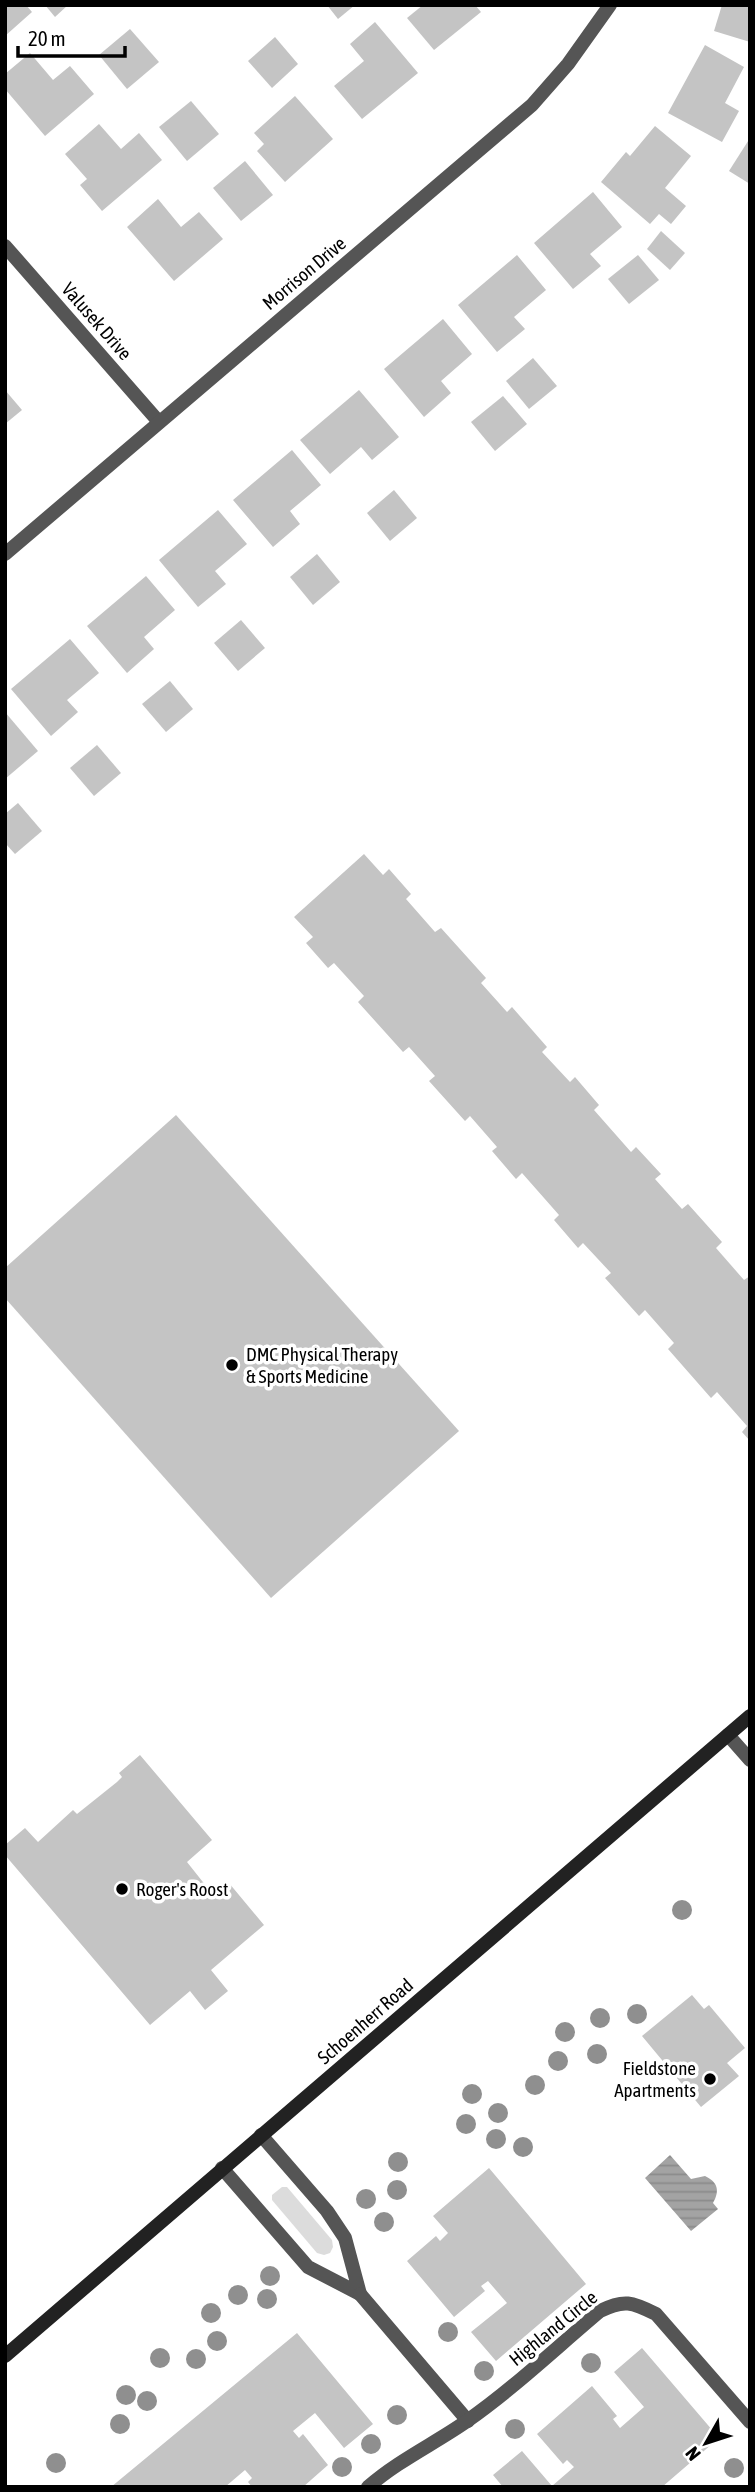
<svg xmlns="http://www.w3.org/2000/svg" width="755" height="2492" font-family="'Asap Condensed',sans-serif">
<defs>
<pattern id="water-rules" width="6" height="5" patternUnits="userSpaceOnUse" patternTransform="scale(1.75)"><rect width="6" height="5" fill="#a3a3a3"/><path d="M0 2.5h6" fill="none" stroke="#8b8b8b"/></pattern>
</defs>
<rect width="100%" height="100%" fill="#fff"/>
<polygon fill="#dcdcdc" points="282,2187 287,2187 332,2240 333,2247 330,2253 324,2255 317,2253 272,2200 272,2195"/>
<path fill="url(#water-rules)" d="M670,2155L691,2179L705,2176C718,2182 720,2191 713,2203L718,2209L691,2231L645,2178Z"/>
<g fill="#c4c4c4">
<polygon points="5,5 26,5 32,12 5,36"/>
<polygon points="45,5 68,5 55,17"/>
<polygon points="327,5 355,5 338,19"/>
<polygon points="423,5 475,5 481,12 434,50 407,18"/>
<polygon points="722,5 750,5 750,42 714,31"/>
<polygon points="375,22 418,73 362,119 334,86 364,61 350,44"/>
<polygon points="130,29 159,62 127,89 99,55"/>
<polygon points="275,37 298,64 272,88 248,61"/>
<polygon points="705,45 744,67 725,103 739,111 722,142 668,113"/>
<polygon points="30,53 53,80 70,66 94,94 45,136 5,89 5,74"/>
<polygon points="295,96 333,139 285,182 257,151 264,144 254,133"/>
<polygon points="191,101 219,134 187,161 159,127"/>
<polygon points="99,124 121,149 139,133 162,160 102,211 80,185 87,179 65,154"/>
<polygon points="655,126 691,156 665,188 686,206 671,224 659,214 650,224 601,182 626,152 630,156"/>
<polygon points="750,138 750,184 729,171"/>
<polygon points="245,161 273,195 241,221 213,188"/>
<polygon points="593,192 622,227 590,254 601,266 573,289 534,243"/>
<polygon points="158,199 181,227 199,212 223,239 174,281 127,227"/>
<polygon points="661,231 685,253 670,270 647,249"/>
<polygon points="517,255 546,290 514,317 525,329 497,352 458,305"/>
<polygon points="638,255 659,280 629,304 608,279"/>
<polygon points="443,319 472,354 441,381 451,393 424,417 384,369"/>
<polygon points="533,358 557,386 529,409 506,381"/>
<polygon points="5,390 22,410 5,424"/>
<polygon points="359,390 399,437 372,460 361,447 330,474 300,440"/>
<polygon points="503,396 527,424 495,451 471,422"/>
<polygon points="292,450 321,485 290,511 300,524 273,547 233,500"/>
<polygon points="394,490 417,518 390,541 367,513"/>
<polygon points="218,510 247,544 215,571 226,584 198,607 159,560"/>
<polygon points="317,554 340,582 313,605 290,577"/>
<polygon points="146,576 175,610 144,637 154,649 127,673 87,626"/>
<polygon points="241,620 265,648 238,671 214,643"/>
<polygon points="70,639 99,673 67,700 78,712 51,736 11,689"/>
<polygon points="170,681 193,709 166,732 142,704"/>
<polygon points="5,712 38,751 5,779"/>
<polygon points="97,745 121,773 94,796 70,768"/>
<polygon points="18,803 42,831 15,854 5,843 5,814"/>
<polygon points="364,854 383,875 389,869 411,894 406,899 435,932 441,928 486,978 481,983 507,1012 512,1007 547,1047 542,1052 570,1082 575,1077 599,1105 594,1110 631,1152 636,1147 661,1174 655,1179 682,1209 688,1204 722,1242 716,1248 744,1280 750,1276 750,1441 742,1432 747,1426 717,1392 711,1398 668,1349 674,1343 645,1310 639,1316 605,1278 611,1273 583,1243 578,1248 554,1220 559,1215 522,1173 516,1179 492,1151 497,1147 470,1116 465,1121 429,1081 435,1076 409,1047 403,1052 358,1002 364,996 334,963 328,968 306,943 313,937 294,917"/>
<polygon points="176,1115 459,1431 271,1598 5,1298 5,1268"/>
<polygon points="140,1755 212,1840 187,1862 214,1896 229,1883 264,1925 211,1970 228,1991 205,2010 190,1991 150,2025 5,1855 5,1845 25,1828 38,1842 73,1810 77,1814 117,1782 122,1777 119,1773"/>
<polygon points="692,1995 704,2009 709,2005 745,2048 727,2063 739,2076 701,2107 642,2036"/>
<polygon points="489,2168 586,2284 496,2361 471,2332 507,2303 488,2281 481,2286 485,2291 454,2317 407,2261 436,2236 440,2241 448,2233 433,2216"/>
<polygon points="297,2333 373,2424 344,2448 315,2413 293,2431 299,2438 303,2434 328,2465 303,2487 252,2487 248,2482 252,2478 245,2470 225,2487 111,2487"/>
<polygon points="642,2348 719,2438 662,2487 503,2487 493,2475 522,2451 552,2486 574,2467 567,2460 563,2464 537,2434 592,2386 617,2416 613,2419 620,2428 644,2407 614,2372"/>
</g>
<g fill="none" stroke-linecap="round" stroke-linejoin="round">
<g stroke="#555" stroke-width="14">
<polyline points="5,246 159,422"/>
<polyline points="5,554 532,105 568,64 610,5"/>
<polyline points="728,1735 750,1760"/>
<polyline points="222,2168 308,2267 360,2294 345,2238 327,2211 261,2135"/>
<polyline points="360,2294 468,2421"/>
<path d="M368,2487C399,2460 434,2444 467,2421C514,2388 556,2348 600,2311C624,2299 632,2302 656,2314L750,2422"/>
</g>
<polyline stroke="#222" stroke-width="14" points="5,2356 750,1716"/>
</g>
<g fill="#8f8f8f">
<circle cx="682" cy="1910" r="10"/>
<circle cx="637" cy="2014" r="10"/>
<circle cx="600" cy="2018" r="10"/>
<circle cx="565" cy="2032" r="10"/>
<circle cx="597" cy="2054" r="10"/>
<circle cx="558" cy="2061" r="10"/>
<circle cx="535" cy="2085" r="10"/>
<circle cx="472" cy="2094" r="10"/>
<circle cx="498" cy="2113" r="10"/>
<circle cx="466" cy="2124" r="10"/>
<circle cx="496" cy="2139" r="10"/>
<circle cx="523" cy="2147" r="10"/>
<circle cx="398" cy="2162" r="10"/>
<circle cx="397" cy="2190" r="10"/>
<circle cx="366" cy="2199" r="10"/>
<circle cx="384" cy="2222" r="10"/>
<circle cx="270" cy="2276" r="10"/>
<circle cx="238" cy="2295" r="10"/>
<circle cx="267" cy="2299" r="10"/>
<circle cx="211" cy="2313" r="10"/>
<circle cx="448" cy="2332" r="10"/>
<circle cx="217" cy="2341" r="10"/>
<circle cx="160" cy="2358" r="10"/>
<circle cx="196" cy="2359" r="10"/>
<circle cx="591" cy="2363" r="10"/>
<circle cx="484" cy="2371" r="10"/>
<circle cx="126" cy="2395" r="10"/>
<circle cx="147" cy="2401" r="10"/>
<circle cx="397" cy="2415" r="10"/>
<circle cx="120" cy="2424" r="10"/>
<circle cx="515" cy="2429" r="10"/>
<circle cx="371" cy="2444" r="10"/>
<circle cx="56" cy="2463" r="10"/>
<circle cx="342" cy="2467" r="10"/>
<circle cx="734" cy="2468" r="10"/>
</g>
<g fill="#000" stroke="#fff" stroke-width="2.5">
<circle cx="232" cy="1365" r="7"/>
<circle cx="122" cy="1889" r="7"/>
<circle cx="710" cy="2079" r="7"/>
</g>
<g text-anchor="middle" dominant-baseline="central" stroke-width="7" stroke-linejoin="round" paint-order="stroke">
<g font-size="19" fill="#000" stroke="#fff">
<text transform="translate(304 273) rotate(-40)">Morrison Drive</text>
<text transform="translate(97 321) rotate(49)">Valusek Drive</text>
<text transform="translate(365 2021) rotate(-41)">Schoenherr Road</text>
<text transform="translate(553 2328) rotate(-39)">Highland Circle</text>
</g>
<g font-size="19" fill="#000" stroke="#fff" text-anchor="start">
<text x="246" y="1354">DMC Physical Therapy<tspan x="246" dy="22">&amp; Sports Medicine</tspan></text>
<text x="136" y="1889">Roger's Roost</text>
<text x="696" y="2068" text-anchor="end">Fieldstone<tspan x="696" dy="22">Apartments</tspan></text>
</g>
</g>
<rect width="755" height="2492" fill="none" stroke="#000000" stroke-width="14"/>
<g transform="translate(706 2443) rotate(231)" stroke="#ffffff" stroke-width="5" paint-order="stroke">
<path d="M0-5L12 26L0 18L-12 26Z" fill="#000000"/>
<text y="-10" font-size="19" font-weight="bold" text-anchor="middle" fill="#000000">N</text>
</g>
<path d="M18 46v10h107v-10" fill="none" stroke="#000000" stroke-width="3.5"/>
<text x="28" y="46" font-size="21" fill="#000000" stroke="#ffffff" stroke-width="5" paint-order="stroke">20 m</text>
</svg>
